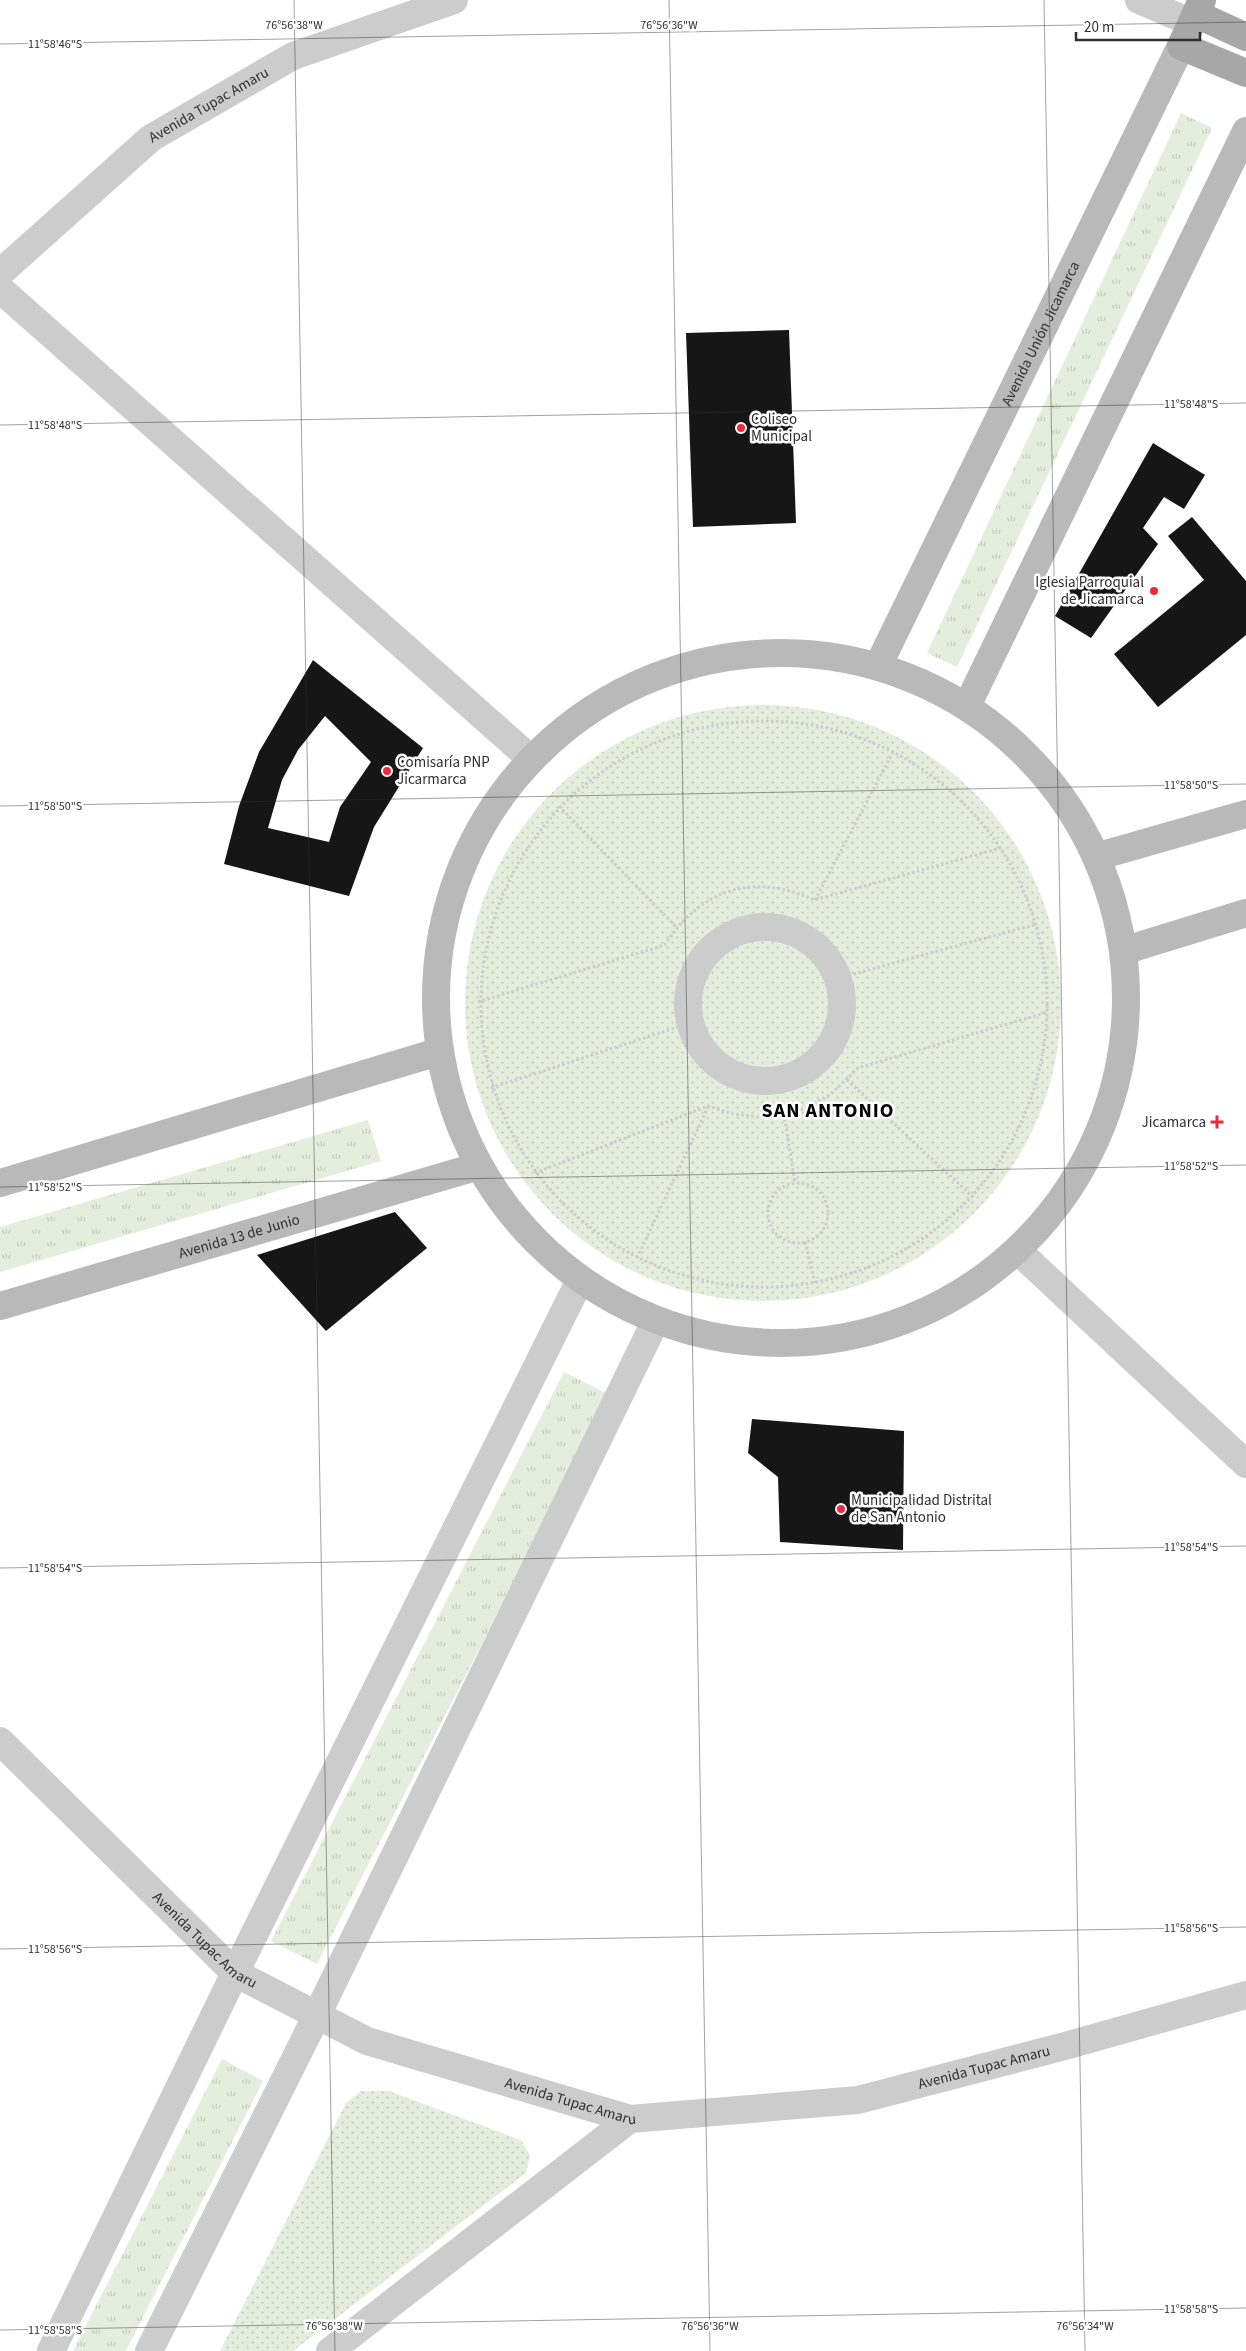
<svg xmlns="http://www.w3.org/2000/svg" width="1246" height="2351" font-family="'Source Sans 3',sans-serif">
<defs>
<pattern id="grass-tufts" width="24" height="20" patternUnits="userSpaceOnUse" patternTransform="scale(1.25)"><rect width="24" height="20" fill="#e5eddc"/><path d="M3 7l-1-3M5 7V3M7 7l1-3M15 17l-1-3M17 17v-4M19 17l1-3" fill="none" stroke="#c5ccbd"/></pattern>
<pattern id="park-dots" width="8" height="8" patternUnits="userSpaceOnUse" patternTransform="scale(1.25)"><rect width="8" height="8" fill="#e5eddc"/><path d="M2 2h.1M6 6h.1" fill="none" stroke="#c5ccbd" stroke-width="1.8" stroke-linecap="round"/></pattern>
</defs>
<rect width="100%" height="100%" fill="#fff"/>
<g fill="url(#grass-tufts)">
<polygon points="1181,113 1212,128 957,667 927,653"/>
<polygon points="368,1120 381,1161 0,1272 0,1227"/>
<polygon points="564,1372 610,1395 317,1964 271,1941"/>
<polygon points="222,2059 263,2081 126,2351 73,2351"/>
</g>
<g fill="url(#park-dots)">
<circle cx="763" cy="1003" r="298"/>
<polygon points="361,2091 389,2091 521,2140 530,2155 526,2173 293,2351 220,2351 346,2103"/>
</g>
<g fill="#161616" fill-rule="evenodd">
<polygon points="789,330 796,523 693,527 686,333"/>
<polygon points="1153,443 1205,475 1184,509 1164,497 1143,528 1158,544 1091,638 1055,616"/>
<polygon points="1192,517 1246,581 1246,635 1158,707 1114,654 1204,580 1168,536"/>
<path d="M313,660L423,748L374,827L349,896L224,864L239,806L259,752ZM325,716L371,762L340,807L329,842L268,828L282,780L298,750Z"/>
<polygon points="395,1212 427,1248 326,1331 257,1255"/>
<polygon points="752,1419 904,1431 903,1550 780,1542 778,1477 748,1453"/>
</g>
<g fill="none" stroke-linecap="round" stroke-linejoin="round">
<g stroke="#ccc" stroke-width="3" stroke-dasharray="2.5 2.5" stroke-linecap="butt">
<circle cx="764" cy="1004" r="283"/>
<polyline points="559,806 676,927"/>
<polyline points="815,900 893,752"/>
<polyline points="839,978 1037,924"/>
<path d="M478,1002L665,945C700,889 754,872 814,900L1001,848"/>
<polyline points="847,1080 973,1197"/>
<polyline points="491,1088 690,1023"/>
<polyline points="784,1114 795,1183"/>
<polyline points="535,1173 708,1106 734,1114 759,1117 784,1114 806,1108 831,1094 858,1068 1048,1012"/>
<circle cx="798" cy="1213" r="30"/>
<polyline points="805,1242 815,1283"/>
<polyline points="637,1258 708,1107"/>
</g>
<g stroke="#ccc" stroke-width="28">
<polyline points="1139,0 1192,23"/>
<path id="s1" d="M0,273L151,138L293,56L454,0"/>
<polyline points="0,289 531,759"/>
<circle cx="765" cy="1004" r="77"/>
<polyline points="1018,1251 1246,1464"/>
<path id="s2" d="M0,1741L235,1973L367,2041L630,2119L858,2100L1065,2046L1246,1995"/>
<polyline points="51,2351 235,1973 580,1280"/>
<polyline points="149,2351 317,2015 656,1320"/>
<polyline points="330,2351 630,2119"/>
</g>
<g stroke="#b9b9b9" stroke-width="28">
<circle cx="781" cy="998" r="345"/>
<path id="s3" d="M878,666L1181,46"/>
<polyline points="967,706 1246,131"/>
<polyline points="1099,856 1246,814"/>
<polyline points="1126,950 1246,913"/>
<polyline points="0,1183 438,1052"/>
<path id="s4" d="M0,1306L479,1166"/>
</g>
<g stroke="#a7a7a7" stroke-width="28">
<polyline points="1202,0 1181,46 1246,73"/>
<polyline points="1196,14 1246,37"/>
</g>
</g>
<path fill="none" stroke="#2f2f2f" stroke-width="1" stroke-opacity="0.45" d="M294,0L335,2351M669,0L710,2351M1044,0L1085,2351M0,44L1246,22M0,425L1246,403M0,806L1246,784M0,1187L1246,1165M0,1568L1246,1546M0,1949L1246,1927M0,2330L1246,2308"/>
<g fill="#ec2a3e" stroke="#fff" stroke-width="2">
<circle cx="741" cy="428" r="5"/>
<circle cx="1154" cy="591" r="5"/>
<circle cx="387" cy="771" r="5"/>
<path d="M1214.5 1114.5h5v5h5v5h-5v5h-5v-5h-5v-5h5z"/>
<circle cx="841" cy="1509" r="5"/>
</g>
<g text-anchor="middle" dominant-baseline="central" stroke-width="5" stroke-linejoin="round" paint-order="stroke">
<g font-size="15" fill="#2f2f2f" stroke="#fff">
<text stroke="none"><textPath href="#s1" startOffset="269">Avenida Tupac Amaru</textPath></text>
<text stroke="none"><textPath href="#s3" startOffset="370">Avenida Unión Jicamarca</textPath></text>
<text stroke="none"><textPath href="#s4" startOffset="249">Avenida 13 de Junio</textPath></text>
<text stroke="none"><textPath href="#s2" startOffset="286">Avenida Tupac Amaru</textPath></text>
<text stroke="none"><textPath href="#s2" startOffset="1112">Avenida Tupac Amaru</textPath></text>
<text stroke="none"><textPath href="#s2" startOffset="691">Avenida Tupac Amaru</textPath></text>
</g>
<g font-size="15" fill="#2f2f2f" stroke="#fff" text-anchor="start">
<text x="751" y="419">Coliseo<tspan x="751" dy="17">Municipal</tspan></text>
<text x="1144" y="582" text-anchor="end">Iglesia Parroquial<tspan x="1144" dy="17">de Jicamarca</tspan></text>
<text x="397" y="762">Comisaría PNP<tspan x="397" dy="17">Jicarmarca</tspan></text>
<text x="1206" y="1122" text-anchor="end">Jicamarca</text>
<text x="851" y="1500">Municipalidad Distrital<tspan x="851" dy="17">de San Antonio</tspan></text>
</g>
<g font-size="20" font-weight="bold" letter-spacing="1" fill="#000" stroke="#fff">
<text x="828" y="1111">SAN ANTONIO</text>
</g>
</g>
<g font-size="12" text-anchor="middle" fill="#2f2f2f" stroke="#fff" stroke-width="5" stroke-linejoin="round" paint-order="stroke">
<text x="294" y="29">76°56'38"W</text>
<text x="669" y="29">76°56'36"W</text>
<text x="55" y="48">11°58'46"S</text>
<text x="1191" y="408">11°58'48"S</text>
<text x="55" y="429">11°58'48"S</text>
<text x="1191" y="789">11°58'50"S</text>
<text x="55" y="810">11°58'50"S</text>
<text x="1191" y="1170">11°58'52"S</text>
<text x="55" y="1191">11°58'52"S</text>
<text x="1191" y="1551">11°58'54"S</text>
<text x="55" y="1572">11°58'54"S</text>
<text x="1191" y="1932">11°58'56"S</text>
<text x="55" y="1953">11°58'56"S</text>
<text x="1191" y="2313">11°58'58"S</text>
<text x="334" y="2330">76°56'38"W</text>
<text x="710" y="2330">76°56'36"W</text>
<text x="1085" y="2330">76°56'34"W</text>
<text x="55" y="2334">11°58'58"S</text>
</g>
<path d="M1076 32v8h124v-8" fill="none" stroke="#2f2f2f" stroke-width="2.5"/>
<text x="1084" y="32" font-size="15" fill="#2f2f2f" stroke="#ffffff" stroke-width="4" paint-order="stroke">20 m</text>
</svg>
